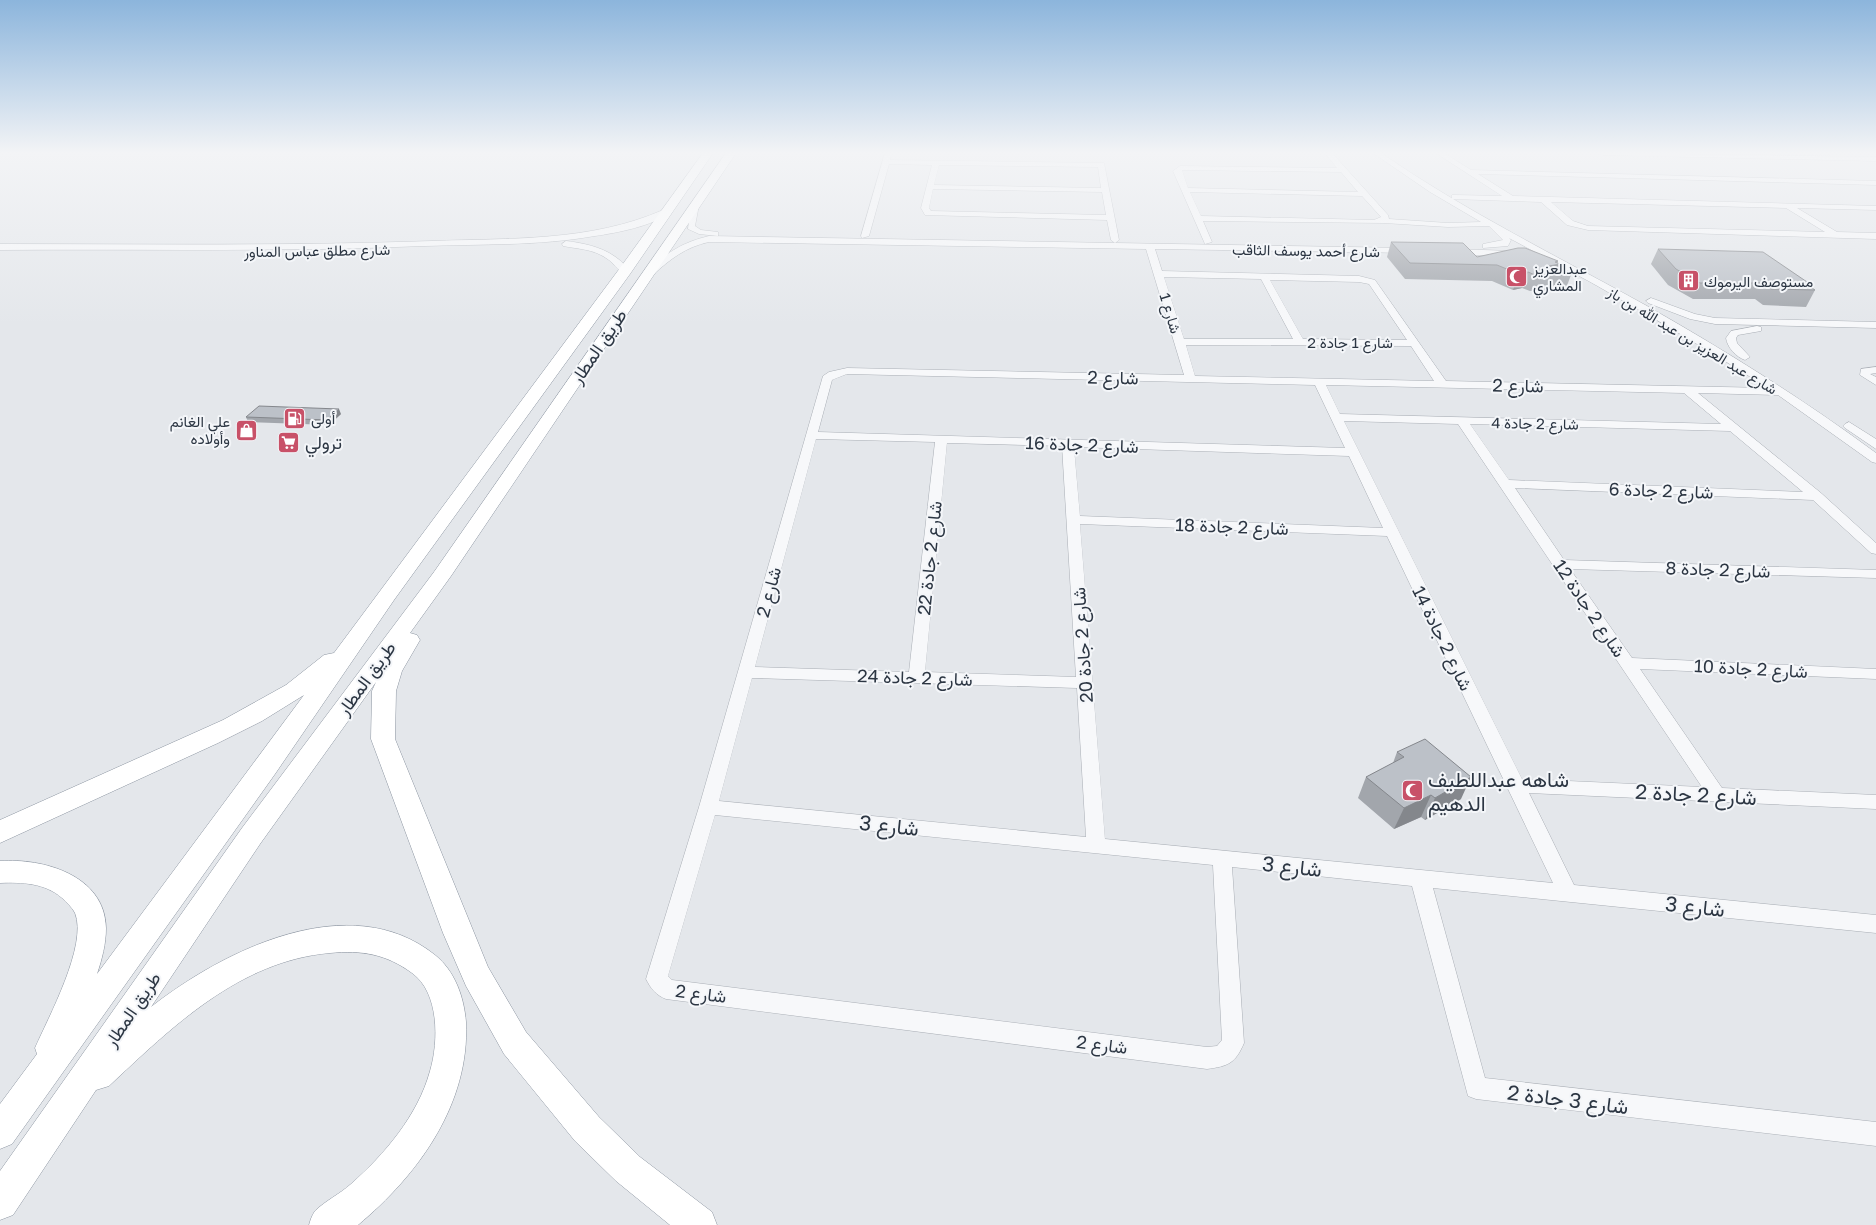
<svg xmlns="http://www.w3.org/2000/svg" width="1876" height="1225" font-family="'Golos Text',Vazirmatn,sans-serif">
<rect width="100%" height="100%" fill="#e4e7eb"/>
<g fill="none" stroke-linecap="round" stroke-linejoin="round">
<defs>
<g id="minor">
<path d="M885,153H891L890,160L1104,163L1119,240L1115,243L1111,240L1107,220L925,215L921,208L932,165L889,164L869,236L862,238L861,236ZM939,165L1098,167L1101,188L934,185ZM933,189L1102,192L1106,215L931,211L929,208Z"/>
<path d="M1325,153H1332L1388,215L1389,219L1448,223L1481,222L1430,192L1373,153H1381C1465,211 1557,256 1647,306C1726,351 1803,399 1876,453V463L1872,462L1778,395L1698,393L1821,493L1876,543V554L1871,553L1813,500L1515,488L1564,560L1876,570V578L1570,569L1632,658L1876,669V679L1640,669L1722,788L1876,795V809L1529,793L1574,885L1876,915V933L1433,888L1485,1078L1876,1122V1146L1476,1099L1468,1096L1412,886L1232,867L1244,1043C1235,1064 1228,1066 1207,1069L666,999C656,995 651,989 646,979L699,807L823,376L829,372L847,368L1184,375L1146,249L709,242C686,247 670,259 653,275H647V271C666,253 683,242 709,236L1408,248L1411,249V253L1155,249L1162,271L1359,276L1375,280L1446,381L1768,388C1721,358 1673,329 1625,302C1594,284 1567,267 1533,257V253H1537L1509,238L1511,240L1508,246L1483,248V244L1503,240L1489,226L1448,227L1384,223L1203,221L1212,242L1205,244L1173,171L1180,166L1337,168ZM1182,170L1341,172L1358,192L1188,188ZM1190,192L1362,196L1381,217L1374,220L1201,216ZM1164,277L1261,279L1293,339H1184ZM1270,280L1359,282L1369,284L1407,340L1303,339ZM1186,345L1411,346L1434,381L1195,376ZM847,374L1315,385L1345,448L818,432L832,380ZM1326,385L1684,393L1721,424L1340,414ZM1344,421L1458,424L1702,787L1522,779ZM1470,424L1730,431L1803,492L1509,480ZM816,439L935,442L909,672L755,667ZM947,443L1062,446L1076,677L925,672ZM1074,447L1349,456L1383,528L1080,516ZM1080,524L1387,536L1553,883L1105,839ZM752,678L1077,688L1086,837L719,801ZM715,815L1213,865L1222,1040L1217,1046L1207,1047L672,980L668,976Z"/>
<path d="M1436,153H1444L1471,170L1876,181V185L1478,174L1513,196L1876,206V210L1797,208L1837,232L1876,233V239L1588,230L1567,225L1541,202L1452,199V195H1455L1502,196ZM1551,202L1786,208L1825,232L1588,226L1573,221Z"/>
<polygon points="1600,153 1876,157 1876,161 1603,155"/>
<polygon points="692,203 699,205 695,226 701,230 718,232 718,236 699,234 688,229"/>
<path d="M663,210L670,212C654,226 616,233 595,236C539,246 481,244 425,246C283,252 142,249 0,250V244C144,244 288,246 432,241C510,238 590,242 663,210Z"/>
<path d="M566,241C591,244 614,250 630,271L625,274C618,271 613,262 606,258C593,249 578,249 563,246L562,244Z"/>
<polygon points="1453,249 1513,251 1517,254 1513,257 1450,254 1450,250"/>
<polygon points="1651,298 1695,314 1715,318 1876,322 1876,328 1715,324 1690,319 1648,303 1646,301"/>
<path d="M1757,326L1761,327V331L1738,335L1736,338L1737,343L1750,357L1745,360C1736,357 1727,347 1726,338L1731,331Z"/>
<polygon points="1876,367 1876,373 1870,374 1876,377 1876,385 1860,375 1861,369"/>
<polygon points="1849,422 1876,439 1876,449 1845,428 1843,426 1845,424"/>
</g>
<g id="highway">
<path d="M703,153H713L630,274L394,600L275,774L12,1144L0,1149V1104L37,1054L35,1048C48,1018 88,945 75,913C72,907 66,902 62,898C45,883 22,882 0,883V861C43,858 105,875 106,928C106,944 102,959 97,974L304,695L262,721L218,743L0,843V820L223,720L286,685L324,655L334,653L620,268Z"/>
<path d="M726,153H736L451,576L410,633L417,635L420,640L402,671L396,691L395,739L488,967L526,1032L599,1117L640,1157L712,1212L717,1225H670L616,1181L575,1141L504,1054L466,986L443,933L371,739L372,691L376,682L260,844L151,1007C224,950 350,887 435,955C455,971 464,997 466,1022C470,1104 418,1175 358,1225H309C310,1221 312,1215 315,1211C325,1201 340,1194 351,1184C385,1154 418,1115 430,1071C439,1041 439,992 412,973C386,954 362,950 330,953C239,961 172,1027 109,1086L96,1090L13,1215L0,1220V1171L242,828L434,572Z"/>
</g>
</defs>
<use href="#minor" stroke="#a9aeb5" stroke-width="1"/>
<use href="#highway" stroke="#8c95a1" stroke-width="1"/>
<use href="#minor" fill="#f7f8fa" fill-rule="evenodd"/>
<use href="#highway" fill="#fff" fill-rule="evenodd"/>
</g>
<g fill="#a2a6ac">
<polygon points="1391,242 1477,257 1558,263 1560,264 1557,270 1571,275 1565,291 1530,291 1522,288 1513,290 1492,281 1405,279 1387,257"/>
<polygon points="1658,249 1810,284 1809,286 1815,290 1806,307 1763,305 1755,299 1693,299 1668,285 1651,264"/>
<polygon points="341,414 329,425 248,422 246,417"/>
<polygon points="1397,752 1461,799 1425,820 1421,817 1394,829 1358,798 1366,777 1393,763"/>
</g>
<g fill="#84878c">
<polygon points="1558,261 1557,264 1560,264 1555,275 1549,266 1555,262"/>
<polygon points="1528,272 1522,288 1513,290 1519,274"/>
<polygon points="339,409 341,414 329,425 327,420"/>
<polygon points="1471,777 1461,799 1425,820 1435,798"/>
<polygon points="1431,795 1421,817 1394,829 1404,808"/>
</g>
<g fill="#bcc1c8" stroke="#84878c">
<polygon points="1391,242 1463,243 1477,257 1518,248 1525,248 1558,261 1555,262 1560,264 1549,266 1571,275 1535,275 1528,272 1519,274 1497,265 1410,263"/>
<polygon points="1658,249 1763,252 1810,284 1805,284 1815,290 1771,289 1763,283 1700,283 1676,269"/>
<polygon points="259,406 339,409 327,420 246,417"/>
<polygon points="1425,739 1471,777 1435,798 1431,795 1404,808 1366,777 1404,757 1397,752"/>
</g>
<linearGradient id="sky" x2="0" y2="1"><stop stop-color="#8cb5dc"/><stop offset="0.47" stop-color="#f3f4f6"/><stop offset="1" stop-color="#f3f4f6" stop-opacity="0"/></linearGradient>
<rect width="1876" height="325" fill="url(#sky)"/>
<defs>
<symbol id="mosque-square" viewBox="-11 -11 22 22"><rect x="-9" y="-9" width="18" height="18" rx="4" fill="#c85168" stroke="#f4f6f9"/><path d="M3.5-4.9A6 6 0 1 0 3.5 4.9A5 5 0 1 1 3.5-4.9Z" fill="#fff"/></symbol>
<symbol id="building-square" viewBox="-11 -11 22 22"><rect x="-9" y="-9" width="18" height="18" rx="4" fill="#c85168" stroke="#f4f6f9"/><path d="M-4-6H4V6H1V3H-1V6H-4ZM-2.5-4.3h1.7v1.8h-1.7ZM.8-4.3h1.7v1.8H.8ZM-2.5-1h1.7V.8h-1.7ZM.8-1h1.7V.8H.8Z" fill="#fff"/></symbol>
<symbol id="fuel-square" viewBox="-11 -11 22 22"><rect x="-9" y="-9" width="18" height="18" rx="4" fill="#c85168" stroke="#f4f6f9"/><path d="M-5.5-6h7V0h2V4h1.3V-2.5L3-4.5l.8-.8L6-3V5H2.5V1h-1V6h-7ZM-4.2-4.7v3.2H.2V-4.7Z" fill="#fff"/></symbol>
<symbol id="shop-square" viewBox="-11 -11 22 22"><rect x="-9" y="-9" width="18" height="18" rx="4" fill="#c85168" stroke="#f4f6f9"/><path d="M-5-2.5h2.3a2.7 3.5 0 0 1 5.4 0H5L5.5 6h-11ZM-1.5-2.5h3a1.5 2.3 0 0 0-3 0Z" fill="#fff"/></symbol>
<symbol id="supermarket-square" viewBox="-11 -11 22 22"><rect x="-9" y="-9" width="18" height="18" rx="4" fill="#c85168" stroke="#f4f6f9"/><path d="M-6-5.5h2.5l.6 2H6L4.5 2H-2.5L-4.4-4H-6ZM-1.5 3.2a1.3 1.3 0 1 0 .1 0ZM3 3.2a1.3 1.3 0 1 0 .1 0Z" fill="#fff"/></symbol>
</defs>
<g fill-rule="evenodd">
<use href="#mosque-square" x="1504" y="264" width="25" height="25"/>
<use href="#building-square" x="1676" y="268" width="25" height="25"/>
<use href="#fuel-square" x="282" y="406" width="25" height="25"/>
<use href="#shop-square" x="234" y="418" width="25" height="25"/>
<use href="#supermarket-square" x="276" y="430" width="25" height="25"/>
<use href="#mosque-square" x="1400" y="778" width="25" height="25"/>
</g>
<g text-anchor="middle" dominant-baseline="central" stroke-width="4" stroke-linejoin="round" paint-order="stroke">
<g font-size="15" fill="#2c3643" stroke="#f4f6f9">
<text transform="translate(317 250) rotate(-1)">شارع مطلق عباس المناور</text>
<text transform="translate(1306 250) rotate(1)">شارع أحمد يوسف الثاقب</text>
<text transform="translate(1171 313) rotate(73)">شارع 1</text>
<text transform="translate(1693 340) rotate(31)">شارع عبد العزيز بن عبد الله بن باز</text>
<text x="1350" y="342">شارع 1 جادة 2</text>
<text transform="translate(1535 423) rotate(1)">شارع 2 جادة 4</text>
</g>
<g font-size="15" fill="#2c3643" stroke="#f4f6f9" text-anchor="start">
<text x="1533" y="268">عبدالعزيز<tspan x="1533" dy="17">المشاري</tspan></text>
<text x="1704" y="281">مستوصف اليرموك</text>
<text x="311" y="418">أولى</text>
<text x="230" y="421" text-anchor="end">علي الغانم<tspan x="230" dy="17">وأولاده</tspan></text>
</g>
<g font-size="18" fill="#2c3643" stroke="#f4f6f9">
<text transform="translate(598 346) rotate(-56)">طريق المطار</text>
<text transform="translate(1113 377) rotate(1)">شارع 2</text>
<text transform="translate(1518 385) rotate(1)">شارع 2</text>
<text transform="translate(1082 444) rotate(2)">شارع 2 جادة 16</text>
<text transform="translate(1661 490) rotate(2)">شارع 2 جادة 6</text>
<text transform="translate(1232 526) rotate(2)">شارع 2 جادة 18</text>
<text transform="translate(929 558) rotate(-84)">شارع 2 جادة 22</text>
<text transform="translate(1718 569) rotate(2)">شارع 2 جادة 8</text>
<text transform="translate(768 592) rotate(-75)">شارع 2</text>
<text transform="translate(1590 608) rotate(56)">شارع 2 جادة 12</text>
<text transform="translate(1443 638) rotate(64)">شارع 2 جادة 14</text>
<text transform="translate(1082 645) rotate(-94)">شارع 2 جادة 20</text>
<text transform="translate(1751 668) rotate(3)">شارع 2 جادة 10</text>
<text transform="translate(915 677) rotate(2)">شارع 2 جادة 24</text>
<text transform="translate(366 678) rotate(-54)">طريق المطار</text>
<text transform="translate(701 993) rotate(7)">شارع 2</text>
<text transform="translate(132 1009) rotate(-56)">طريق المطار</text>
<text transform="translate(1102 1044) rotate(7)">شارع 2</text>
</g>
<g font-size="18" fill="#2c3643" stroke="#f4f6f9" text-anchor="start">
<text x="305" y="442">ترولي</text>
</g>
<g font-size="21" fill="#2c3643" stroke="#f4f6f9" text-anchor="start">
<text x="1428" y="779">شاهه عبداللطيف<tspan x="1428" dy="24">الدهيم</tspan></text>
</g>
<g font-size="21" fill="#2c3643" stroke="#f4f6f9">
<text transform="translate(1696 794) rotate(3)">شارع 2 جادة 2</text>
<text transform="translate(889 825) rotate(6)">شارع 3</text>
<text transform="translate(1292 866) rotate(6)">شارع 3</text>
<text transform="translate(1695 906) rotate(6)">شارع 3</text>
<text transform="translate(1568 1099) rotate(7)">شارع 3 جادة 2</text>
</g>
</g>
</svg>
